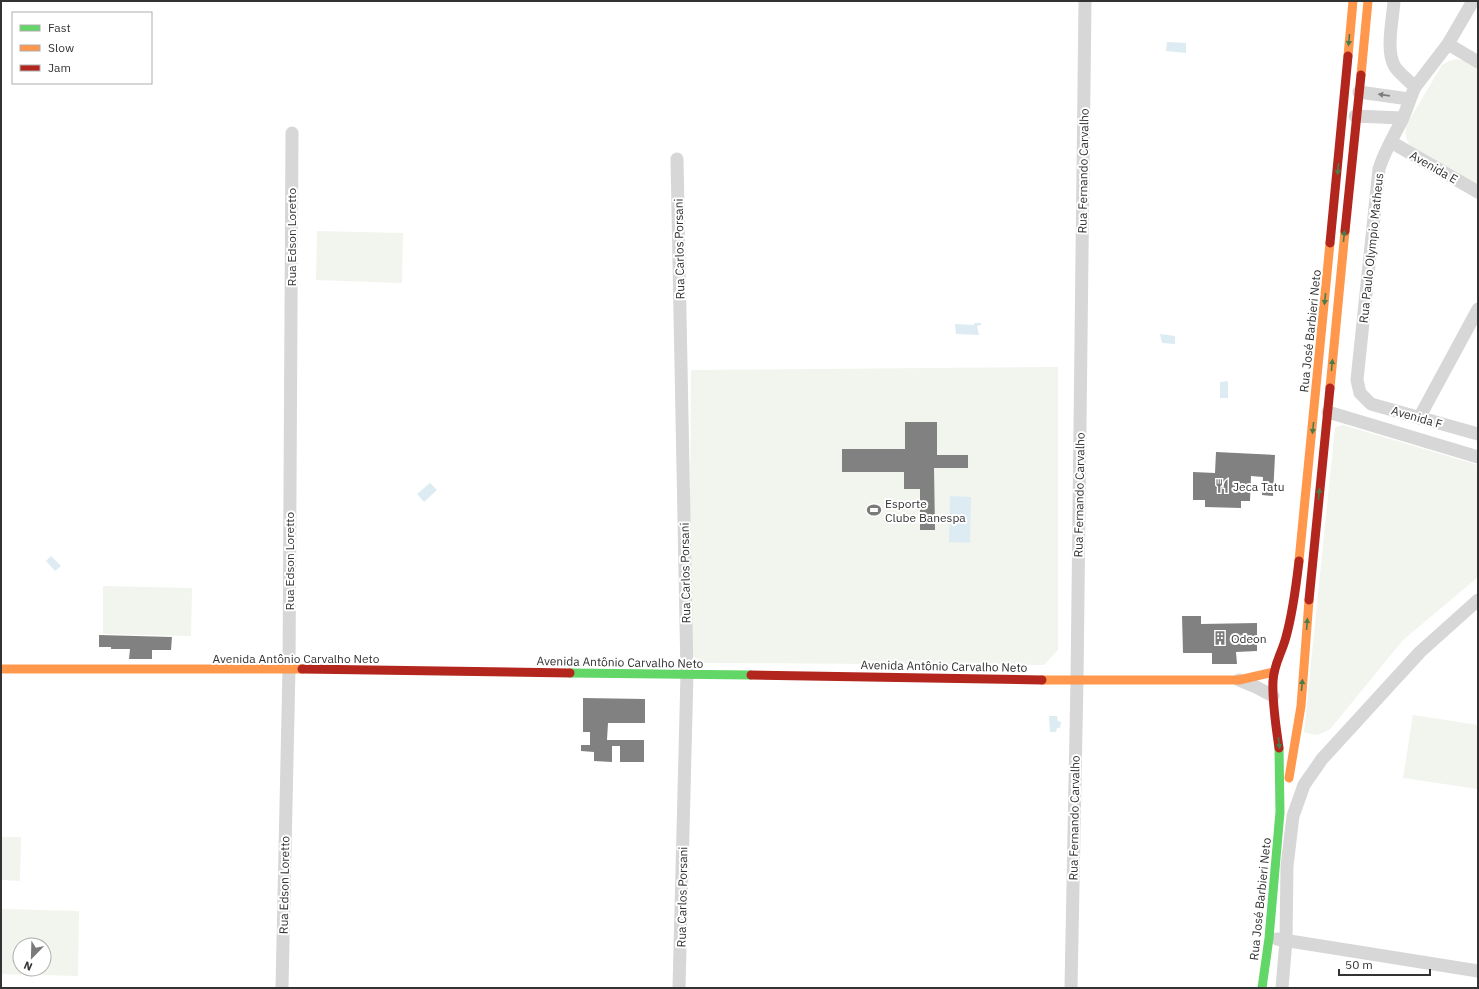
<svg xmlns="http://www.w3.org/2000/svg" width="1479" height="989" font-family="'IBM Plex Sans',sans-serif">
<rect width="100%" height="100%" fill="#fff"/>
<g fill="#f1f5ed" fill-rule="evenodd">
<path d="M1457,59L1469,62L1478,67V187L1413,149C1406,141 1404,135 1407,124L1442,65L1449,61Z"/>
<polygon points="317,231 403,233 402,283 316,280"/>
<polygon points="1058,367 1058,650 1044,665 702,663 689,652 691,370"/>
<path d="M1343,425L1478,465V577L1403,640L1331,728C1320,736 1316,736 1304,732L1335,427Z"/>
<polygon points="103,586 192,588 191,636 103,634"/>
<polygon points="1413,715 1478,725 1478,789 1403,778"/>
<polygon points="1,837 21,837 20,881 1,880"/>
<path d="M1,909L79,911L78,976L1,974ZM20,945H44V969H20Z"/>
</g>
<g fill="#ddebf3">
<polygon points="1167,42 1186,43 1186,53 1166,51"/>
<polygon points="974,323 981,323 981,325 977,326 979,335 956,334 955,324 974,325"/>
<polygon points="1160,334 1175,336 1175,344 1162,343"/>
<polygon points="1228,381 1228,398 1220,398 1220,382"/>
<polygon points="430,483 437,490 424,502 417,494"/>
<polygon points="950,496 971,497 970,543 949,542"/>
<polygon points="51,556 61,566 55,571 46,561"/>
<polygon points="1049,716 1057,716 1058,721 1061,722 1060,728 1057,728 1056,732 1050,732"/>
</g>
<g fill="#818181">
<polygon points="905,422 937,422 937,455 968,455 968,468 934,468 935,530 920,530 920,489 904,489 904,472 842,472 842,449 905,449"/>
<polygon points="1216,452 1275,455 1273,496 1262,495 1263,477 1251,476 1250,501 1241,501 1241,508 1205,507 1205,500 1193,500 1193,472 1215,473"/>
<polygon points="1182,616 1201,616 1201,624 1257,623 1257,651 1236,652 1237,664 1212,664 1212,653 1183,653"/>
<polygon points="99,635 172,637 171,650 152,650 152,659 129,659 130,649 111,649 111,647 99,647"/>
<polygon points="583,698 645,699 645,723 608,723 607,740 644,740 644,762 620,762 620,746 612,746 612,762 594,761 594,752 581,751 581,745 590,745 590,732 583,732"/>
</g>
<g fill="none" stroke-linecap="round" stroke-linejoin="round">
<g stroke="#d7d7d7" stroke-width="13">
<path d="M1394,1C1393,19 1385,51 1395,67C1400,74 1409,81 1415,87C1410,98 1407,109 1402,120C1394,136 1384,152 1379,169L1357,380L1360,393L1371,404L1478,434"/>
<polyline points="1448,44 1478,62"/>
<polyline points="1415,87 1448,44 1473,1"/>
<polyline points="1359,92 1409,99"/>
<polyline points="1355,116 1402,118"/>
<polyline points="1391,142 1478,192"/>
<polyline points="677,159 687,674 679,988"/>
<polyline points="1328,412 1478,457"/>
<polyline points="1419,418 1478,309"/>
<polyline points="1239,680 1256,687 1273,696"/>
<polyline points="1277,939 1478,971"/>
<polyline points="282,988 289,669 292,133"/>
<polyline points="1071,988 1077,680 1085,1"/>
<polyline points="1282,988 1286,940 1287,866 1293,816 1304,785 1322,759 1420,652 1478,600"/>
</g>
<g stroke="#63d668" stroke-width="9">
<polyline points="570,673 751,675"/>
<polyline points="1262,988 1269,938 1280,812 1279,748"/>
</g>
<g stroke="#ff974d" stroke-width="9">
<polyline points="1348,56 1353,1"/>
<polyline points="1361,75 1368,1"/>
<polyline points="1330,388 1345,231"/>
<polyline points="1299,561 1330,243"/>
<polyline points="1,669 302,669"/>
<polyline points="1042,680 1239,680 1274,672"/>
<polyline points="1289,778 1301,706 1309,600"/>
</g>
<g stroke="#b3261e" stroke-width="9">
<polyline points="1345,231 1361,75"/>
<polyline points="1330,243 1348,56"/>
<polyline points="1309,600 1330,388"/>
<polyline points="302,669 570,673"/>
<polyline points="751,675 1042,680"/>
<path d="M1279,748C1276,726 1272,703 1273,681C1274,663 1282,653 1286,637C1293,612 1296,587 1299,561"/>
</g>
</g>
<defs><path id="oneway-solid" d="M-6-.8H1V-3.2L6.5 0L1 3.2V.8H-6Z"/></defs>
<g fill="#497c4b">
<use href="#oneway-solid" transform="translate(1349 40) rotate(95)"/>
<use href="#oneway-solid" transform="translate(1338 169) rotate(95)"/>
<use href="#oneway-solid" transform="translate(1344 236) rotate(-85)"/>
<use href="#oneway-solid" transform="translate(1325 299) rotate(96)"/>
<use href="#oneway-solid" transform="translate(1332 365) rotate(-85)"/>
<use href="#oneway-solid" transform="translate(1313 428) rotate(96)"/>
<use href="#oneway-solid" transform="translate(1319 494) rotate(-84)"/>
<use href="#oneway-solid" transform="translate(1307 624) rotate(-86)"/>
<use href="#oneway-solid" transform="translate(1302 685) rotate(-85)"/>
<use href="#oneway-solid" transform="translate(1279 743) rotate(84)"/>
</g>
<use fill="#7d7d7d" href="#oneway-solid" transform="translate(1384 95) rotate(-172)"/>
<defs>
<symbol id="restaurant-bare" viewBox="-9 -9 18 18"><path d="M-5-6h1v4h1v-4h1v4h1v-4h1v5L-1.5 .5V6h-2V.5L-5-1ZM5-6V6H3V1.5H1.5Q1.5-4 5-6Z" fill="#7a7a7a" stroke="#fff" stroke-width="2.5" paint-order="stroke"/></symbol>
<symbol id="stadium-bare" viewBox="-9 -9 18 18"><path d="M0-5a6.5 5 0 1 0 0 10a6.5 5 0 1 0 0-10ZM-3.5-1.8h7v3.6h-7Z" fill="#7a7a7a" stroke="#fff" stroke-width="2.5" paint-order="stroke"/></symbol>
<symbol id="building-bare" viewBox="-9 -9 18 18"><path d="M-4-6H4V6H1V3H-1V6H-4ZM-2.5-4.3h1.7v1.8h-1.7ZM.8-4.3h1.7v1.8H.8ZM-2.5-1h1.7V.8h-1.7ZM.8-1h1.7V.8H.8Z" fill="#7a7a7a" stroke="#fff" stroke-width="2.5" paint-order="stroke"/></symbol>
</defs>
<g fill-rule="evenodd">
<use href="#restaurant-bare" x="1212" y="476" width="20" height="20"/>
<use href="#stadium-bare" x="864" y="500" width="20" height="20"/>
<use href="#building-bare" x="1210" y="628" width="20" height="20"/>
</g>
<g text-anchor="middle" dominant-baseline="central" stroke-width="4" stroke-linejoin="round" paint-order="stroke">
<g font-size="12" fill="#333" stroke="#fff">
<text transform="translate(1434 167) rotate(30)">Avenida E</text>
<text transform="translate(1083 171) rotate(-89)">Rua Fernando Carvalho</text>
<text transform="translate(291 237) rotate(-90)">Rua Edson Loretto</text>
<text transform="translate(1371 248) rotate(-84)">Rua Paulo Olympio Matheus</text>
<text transform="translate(679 249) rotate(-91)">Rua Carlos Porsani</text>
<text transform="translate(1310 331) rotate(-84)">Rua José Barbieri Neto</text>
<text transform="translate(1417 417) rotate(16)">Avenida F</text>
<text transform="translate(1079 495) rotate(-89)">Rua Fernando Carvalho</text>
<text transform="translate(289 561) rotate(-90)">Rua Edson Loretto</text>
<text transform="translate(685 573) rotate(-91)">Rua Carlos Porsani</text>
<text x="296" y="658">Avenida Antônio Carvalho Neto</text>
<text transform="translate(620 662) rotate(1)">Avenida Antônio Carvalho Neto</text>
<text transform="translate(944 666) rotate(1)">Avenida Antônio Carvalho Neto</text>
<text transform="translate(1074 818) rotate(-89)">Rua Fernando Carvalho</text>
<text transform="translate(284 885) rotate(-89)">Rua Edson Loretto</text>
<text transform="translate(682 897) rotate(-89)">Rua Carlos Porsani</text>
<text transform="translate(1260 899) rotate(-84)">Rua José Barbieri Neto</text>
</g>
<g font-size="12" fill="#333" stroke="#fff" text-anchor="start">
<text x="1233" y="486">Jeca Tatu</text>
<text x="885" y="503">Esporte<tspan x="885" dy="14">Clube Banespa</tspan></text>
<text x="1231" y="638">Odeon</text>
</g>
</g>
<rect width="1479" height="989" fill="none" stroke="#333333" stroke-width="4"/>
<rect x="12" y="12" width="140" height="72" fill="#ffffff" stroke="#adadad"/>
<rect x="20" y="25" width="20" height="6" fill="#63d668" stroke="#adadad"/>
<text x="48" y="32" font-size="12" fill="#333333">Fast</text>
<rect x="20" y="45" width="20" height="6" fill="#ff974d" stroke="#adadad"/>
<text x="48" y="52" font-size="12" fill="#333333">Slow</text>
<rect x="20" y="65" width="20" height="6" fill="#b3261e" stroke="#adadad"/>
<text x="48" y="72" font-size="12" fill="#333333">Jam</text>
<g transform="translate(32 957) rotate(203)"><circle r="19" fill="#ffffff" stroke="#adadad"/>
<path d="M0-3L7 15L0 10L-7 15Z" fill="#7a7a7a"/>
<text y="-6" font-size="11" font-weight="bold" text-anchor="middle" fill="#333333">N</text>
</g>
<path d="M1339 969v6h91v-6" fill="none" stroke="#333333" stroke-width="2"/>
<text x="1345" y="969" font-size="12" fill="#333333" stroke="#ffffff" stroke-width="3" paint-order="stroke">50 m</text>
</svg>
